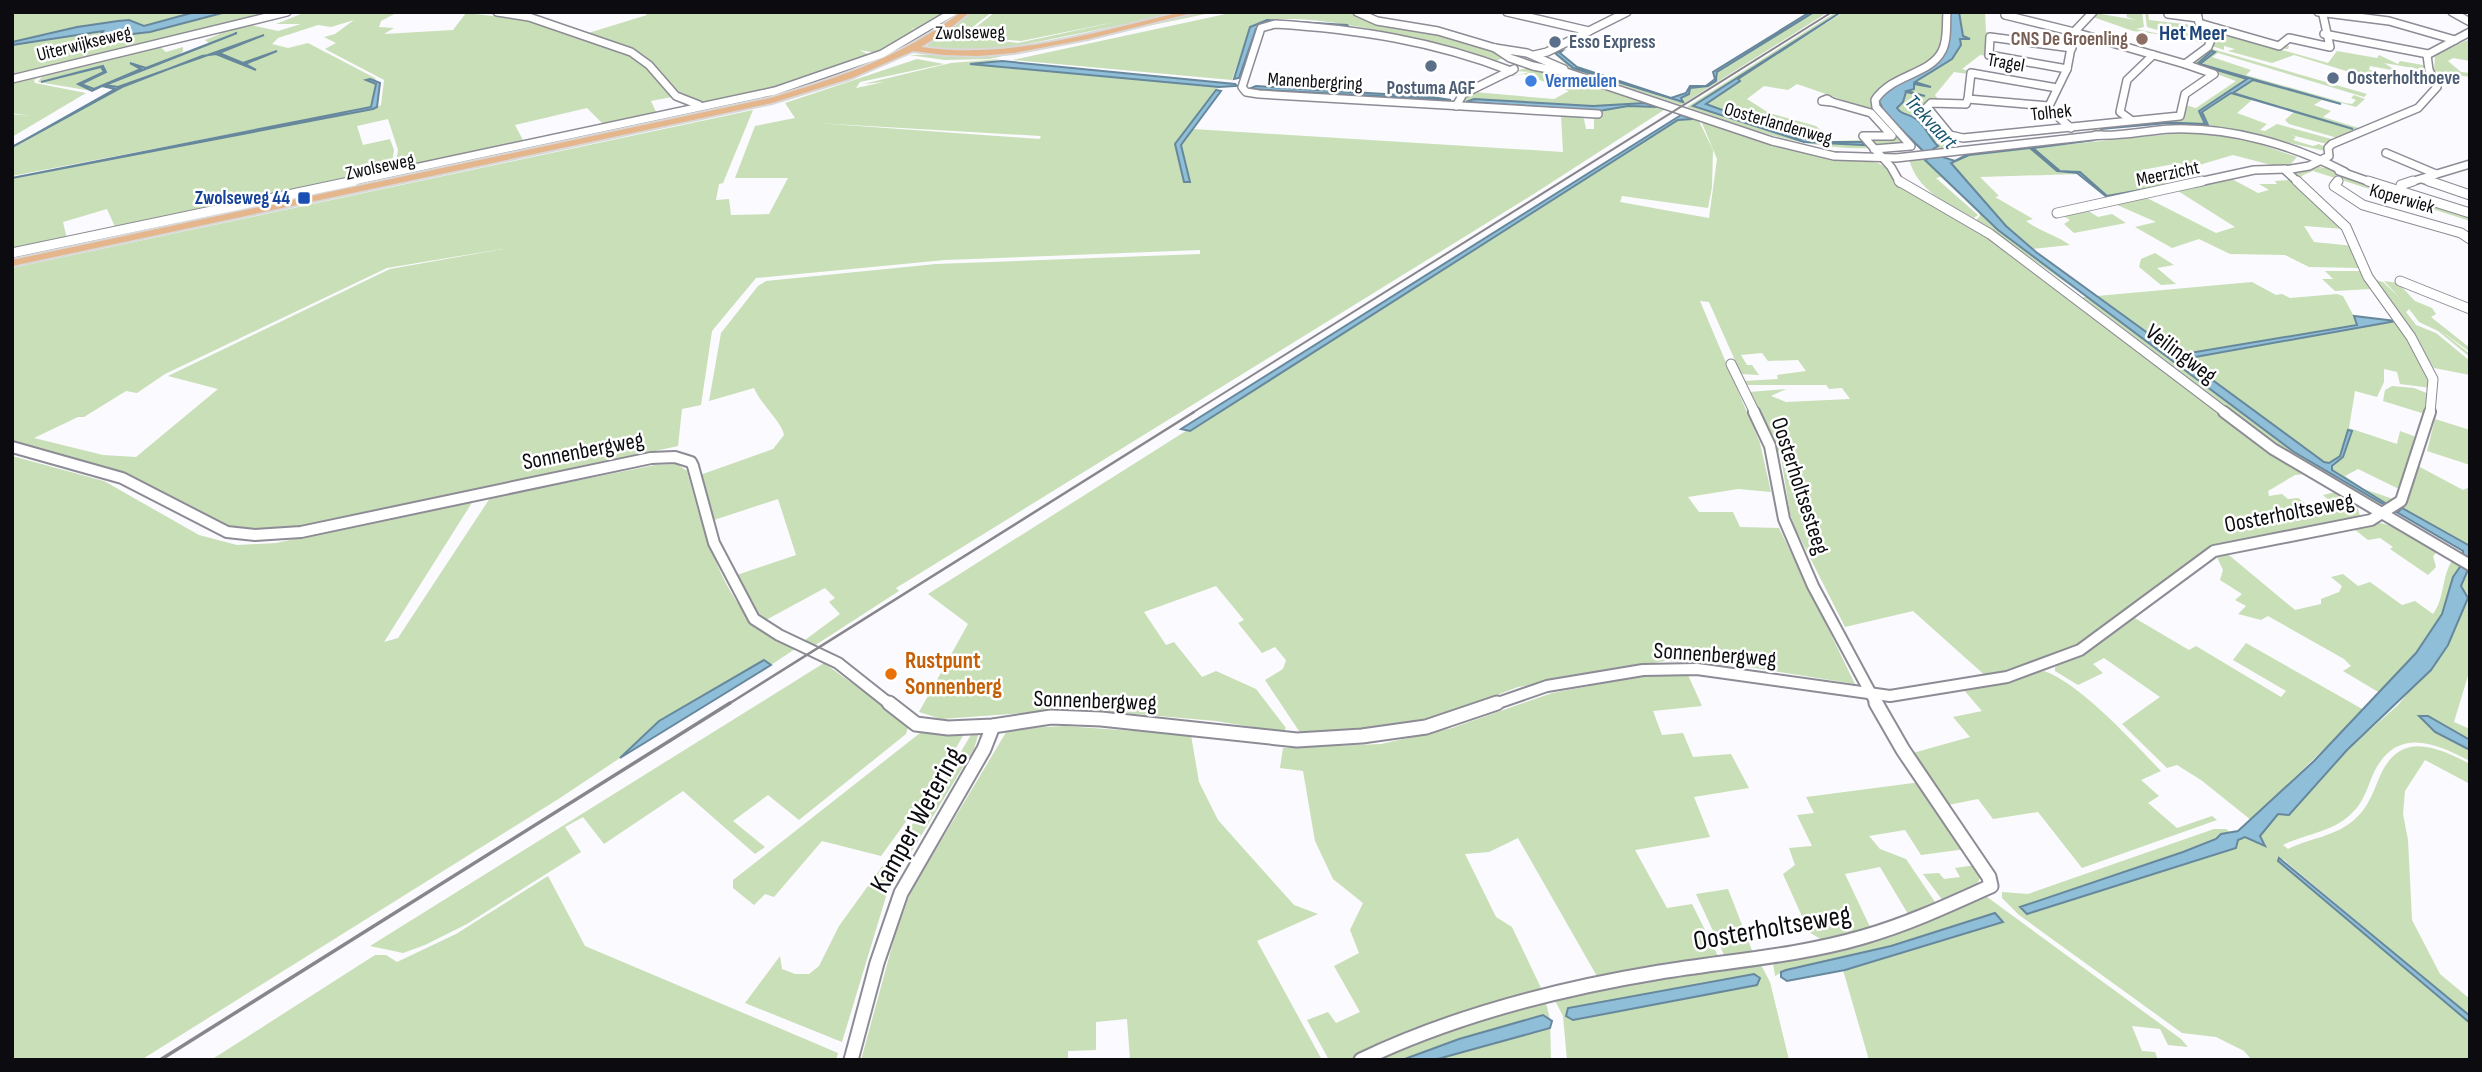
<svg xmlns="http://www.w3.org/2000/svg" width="2482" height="1072" font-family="'Sofia Sans Condensed',sans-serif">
<rect width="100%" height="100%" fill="#fbfafe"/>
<g fill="#c8dfb7" fill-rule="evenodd">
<polygon points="12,12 285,12 158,45 166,52 183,47 183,51 177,57 210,44 205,40 220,34 217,31 246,24 278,31 301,24 276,24 306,12 396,13 381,21 379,27 394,28 384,34 453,30 466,13 527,20 623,53 640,62 672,97 651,101 657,114 604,125 587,108 515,125 524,142 395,169 398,150 388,119 357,126 363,145 390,139 394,150 391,170 116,229 107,209 63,222 67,239 12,250 12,178 373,109 381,105 384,80 325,49 336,43 324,37 335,34 354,20 331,27 318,25 278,38 272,44 288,48 308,43 375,78 377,82 367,81 376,84 372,107 12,176 12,147 121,87 104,84 92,91 38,82 42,76 34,80 35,83 86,93 12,137 12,114 30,116 12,113"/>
<polygon points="643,12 950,12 919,30 911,28 918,32 877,53 859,50 870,55 771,88 704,103 683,96 647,59 585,34 647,15"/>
<polygon points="971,12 992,12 961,36 1018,43 1120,21 1021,41 965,36 995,12 1185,12 993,51 972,52 928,47 928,43"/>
<polygon points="1201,12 1215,12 989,59 945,60 909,55 999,54"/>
<path d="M1235,12H1352C1374,25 1402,25 1427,30C1454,35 1480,44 1505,57L1494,62C1451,46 1285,1 1250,27L1232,80L1012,60Z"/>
<polygon points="1814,12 1828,12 1681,105 1571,69 1552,52 1559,48 1567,50 1555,52 1573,68 1679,102 1689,94 1690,88 1708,86 1718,78 1717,72"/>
<path d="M1836,12H1841L1694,106L1804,142L1865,145L1862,142H1830L1798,138L1706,104L1739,80L1703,101L1844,12H1941L1942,17L1945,12C1944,24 1946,40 1940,51C1928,75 1887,69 1873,100L1875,107L1908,142V147L1876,148L1868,140L1895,138L1876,116L1868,111L1869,109L1797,84L1788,90L1764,86L1747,99L1769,113L1816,126L1832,141L1863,140L1870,148C1805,151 1747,128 1687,107Z"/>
<polygon points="1959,12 1985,12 1986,32 1993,34 1988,35 1985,53 1988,56 1980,55 1962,69 1969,71 1968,74 1954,72 1935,95 1940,102 1923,104 1948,135 1944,138 1946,148 1933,149 1936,144 1942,143 1933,141 1917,119 1900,113 1897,108 1913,84 1931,87 1914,83 1952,59 1961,44 1960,39 1968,40 1963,36"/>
<polygon points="2126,12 2142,12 2144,27 2136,29 2165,35 2133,31 2093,17 2095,13 2136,20 2127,17"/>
<polygon points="2145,12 2148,12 2149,20 2210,27 2202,43 2147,27"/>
<polygon points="2218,31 2289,46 2288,49 2275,48 2328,63 2337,51 2377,58 2379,55 2398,64 2400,61 2423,65 2425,70 2384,63 2397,71 2370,66 2369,70 2376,71 2370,77 2382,82 2294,55 2272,63 2228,51 2235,49 2224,46 2224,50 2212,46"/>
<polygon points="2470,39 2470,61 2453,58 2448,61 2461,72 2470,73 2470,77 2434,71 2435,55"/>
<polygon points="2209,48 2367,94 2364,97 2218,53 2212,57 2251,70 2246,75 2345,103 2352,104 2356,100 2351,98 2354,95 2365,99 2356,107 2200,64 2215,53 2213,51 2197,64 2248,79 2199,111 2205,124 2158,122 2095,131 2077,129 2181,117 2185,105 2196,108 2236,81 2189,64"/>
<path d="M917,59L944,64L860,82L856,88L884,82L863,84L951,63L1000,59L988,63L971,64L1219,87L1175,144L1185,182L1181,146L1193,129L1563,152L1561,116L1543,114L1579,115L1584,119L1586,129H1594V117L1463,101L1466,96L1474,92L1554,99L1569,91L1524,74L1503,78L1530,72L1516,71C1545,59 1631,96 1671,109L1664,110L1529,197L896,588L899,591L814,646L805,640L840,614L829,602L835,598L825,588L764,621L757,615L734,576L796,555L778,499L711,521L700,475L773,449L784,435C782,422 761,405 754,388L709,401L721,333L758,286L766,281L936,264L1200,254V250L945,260L756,278L712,331L701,405L682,409L678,446L314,525L232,531L162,494L12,445V268L753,110L723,183L719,184L716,200L729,199L731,215L769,214L788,178H735L755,126L795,118L785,103ZM1474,99L1593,106L1645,103L1655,107L1628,106L1599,111ZM816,123L1040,136L1041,137L1039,139ZM514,247L390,269L168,376L218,389L136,457L103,455L34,438L78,417H84L126,391L137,393L165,374L387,268Z"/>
<polygon points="2251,80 2322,100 2314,105 2331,111 2323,117 2362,129 2341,138 2334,137 2289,124 2285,120 2294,112 2253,99 2237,113 2267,124 2260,130 2265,131 2277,124 2335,140 2327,144 2291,135 2296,137 2293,140 2313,146 2319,144 2325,147 2325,151 2209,125 2202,112"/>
<polygon points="699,110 698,114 12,261 12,254"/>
<polygon points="1682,113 1698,119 1713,150 1712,187 1708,208 1622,196 1620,202 1709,218 1717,159 1702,123 1705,121 1782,146 1878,163 1887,168 1895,182 1976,227 2305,474 2295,475 2268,491 2269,496 2282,494 2288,499 2298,498 2317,512 2338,508 2323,495 2336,492 2357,506 2361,519 2210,548 2089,640 2057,657 1988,678 1913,611 1845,627 1796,530 1790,514 1781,457 1749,392 1786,389 1771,396 1786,402 1850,399 1842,388 1829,389 1826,385 1746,385 1744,381 1778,379 1777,375 1806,371 1798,360 1768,361 1762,353 1741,355 1747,365 1752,365 1759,375 1741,374 1709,302 1700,301 1760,443 1771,492 1738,489 1688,497 1699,512 1733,512 1740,527 1779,528 1855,684 1742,666 1665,661 1518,687 1437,718 1387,729 1301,734 1265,680 1283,669 1286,660 1275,647 1262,653 1238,623 1244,620 1216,586 1144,612 1166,645 1174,642 1202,677 1216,671 1256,689 1286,728 1283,732 1216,721 1078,709 941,719 919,712 968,624 928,594 1678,120 1693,119 1679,115"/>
<polygon points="2190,132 2248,140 2297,157 2289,166 2275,166 2233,155 2189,168 2179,163 2142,170 2168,185 2109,197 2077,171 2059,170 2033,148"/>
<path d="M2030,148L2059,172L2078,174L1980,177L1999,196L1995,197L2033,219L2026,221C2041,232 2056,235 2070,245L2032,249L2006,226L1951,164L1969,155Z"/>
<path d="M1930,157L1926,160C1974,210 2026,252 2082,294L1976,220L1980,216L1979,212L1941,177L1936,178L1978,215L1974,218C1947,203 1917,191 1909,159Z"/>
<polygon points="2314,166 2324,167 2317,169 2328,167 2470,216 2470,221 2313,171 2303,175 2297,183 2289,171"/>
<polygon points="2230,178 2258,193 2269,190 2259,184 2277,184 2275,181 2289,180 2344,229 2304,226 2314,242 2354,246 2359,268 2309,267 2285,255 2230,254 2199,239 2172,248 2135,227 2156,222 2115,204 2145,197 2216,233 2235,227 2178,191"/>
<polygon points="2087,210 2098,217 2112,214 2126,223 2074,233 2064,224 2070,220 2062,215"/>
<polygon points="2155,253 2174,265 2157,268 2176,284 2161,285 2139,267 2141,259"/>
<polygon points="2325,271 2361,271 2371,289 2335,291 2322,279 2333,279"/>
<polygon points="2373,279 2383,282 2400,298 2384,281 2398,283 2415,301 2432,308 2436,314 2431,317 2470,348 2470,352 2440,330 2470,354 2470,357 2438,331 2419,322 2409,309 2406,312 2416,325 2436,333 2470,361 2470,375 2434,368"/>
<polygon points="2252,282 2276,295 2282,294 2290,298 2337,294 2343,296 2358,324 2178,355 2097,296"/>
<polygon points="2082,297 2087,297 2294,452 2385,507 2323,475 2273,442"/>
<polygon points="2396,321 2421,361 2431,388 2400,384 2397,372 2384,369 2384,382 2377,397 2355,391 2349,428 2397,444 2400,431 2419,438 2401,490 2358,469 2345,476 2364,489 2396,500 2390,506 2331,469 2343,457 2352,431 2340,456 2329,463 2324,462 2184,359"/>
<polygon points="2392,386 2414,388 2429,394 2425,414 2383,401 2385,390"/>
<polygon points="2435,419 2470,430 2470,465 2427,451"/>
<path d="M12,456L104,481L199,535L237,545L276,543L473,501L384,642L398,638L490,498L655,465L677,464L687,471C699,517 719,589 754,623C766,634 780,641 795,649L771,665L764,660L659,721L620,758L560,798L141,1060H12Z"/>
<polygon points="2418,466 2463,490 2470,487 2470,546 2402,508"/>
<polygon points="2377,522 2392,526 2438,551 2433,556 2436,567 2428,575 2390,549 2393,547 2380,538 2368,540 2354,529"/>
<path d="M2224,551L2295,610L2321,604V599L2339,592L2342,586L2331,577L2343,574L2358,586L2370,582L2402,605L2415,601L2433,614C2445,599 2442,572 2453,560L2462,564C2451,580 2450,598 2442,615C2427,644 2402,669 2380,693L2343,671L2351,666L2344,659L2268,616L2261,620L2238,614L2246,606L2235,600L2242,594L2220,580L2223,570L2215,553Z"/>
<path d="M2468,568L2470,669L2454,722L2470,729V740L2428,716L2435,732L2470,750V761C2433,742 2397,727 2374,772C2367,788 2364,802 2351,814C2333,832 2305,834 2283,845L2288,849C2310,838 2338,836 2356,818C2369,806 2373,792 2380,776C2400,731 2435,746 2470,764V784L2425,760L2405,791L2403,814L2408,840L2412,920L2440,974L2470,999V1016L2284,860L2279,858L2278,861L2470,1023V1060H2252L2244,1051L2216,1037L2182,1033L2019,915L2002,898V892L2028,894L2214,829H2226L2232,834H2221C2202,854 2055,896 2020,907L2027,914L2236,848L2238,840L2245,837L2261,845L2265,844L2260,836L2279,813L2289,815L2347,750L2398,705L2448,645L2468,598L2461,586Z"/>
<polygon points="2133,617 2189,650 2196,646 2281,697 2286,691 2233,660 2246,643 2364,710 2251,820 2201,780 2177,765 2167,768 2122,724 2160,697 2104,658 2093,664 2103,673 2078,685 2055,671 2055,667 2090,649"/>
<polygon points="824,663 888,709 908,727 906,734 799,820 768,795 733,821 765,847 755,854 683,791 604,844 583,817 565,827 581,852 467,924 425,945 403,953 370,946"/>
<path d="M2044,671C2080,683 2134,743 2161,771L2141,780L2159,796L2148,803L2177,828L2212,816L2217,820L2082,868L2038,812L1993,819L1978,799L1948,805L1913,753L1970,737L1953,717L1982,711L1963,689Z"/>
<polygon points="1688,675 1702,706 1653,711 1662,735 1683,733 1693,757 1731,754 1749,788 1694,797 1710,837 1635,850 1667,908 1692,904 1719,958 1598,978 1518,838 1489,852 1465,854 1496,917 1512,927 1541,988 1534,993 1392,1039 1355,1060 1329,1060 1307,1020 1328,1012 1336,1023 1360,1012 1334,966 1359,953 1350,930 1363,903 1333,879 1315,841 1303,771 1280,768 1283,748 1381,744 1452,728 1552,693 1642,676"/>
<polygon points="1064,726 1191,735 1199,782 1218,820 1294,905 1318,914 1257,941 1322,1060 1130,1060 1127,1019 1096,1022 1096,1050 1068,1051 1068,1060 861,1060 894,939 911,891 1008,729"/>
<polygon points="979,732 974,749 888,890 842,1042 745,1003 780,956 782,969 795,974 809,974 819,966 839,926 943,782 972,733"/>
<polygon points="920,733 964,734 942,772 881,856 822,841 774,897 765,894 754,905 733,888 733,880"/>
<polygon points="1921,782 1966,849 1921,855 1905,830 1869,836 1880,849 1906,859 1937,905 1911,919 1880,867 1845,874 1870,927 1822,940 1809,932 1783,874 1795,865 1789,848 1812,846 1797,815 1814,813 1806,797"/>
<polygon points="1976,865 1981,875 1976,887 1943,901 1923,874 1939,873 1944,879 1960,877 1955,868"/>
<polygon points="548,876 585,946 838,1053 836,1060 211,1060 375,955 386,955 397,962 456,934"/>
<polygon points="1728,889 1753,953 1725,957 1696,894"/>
<polygon points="1983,894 2181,1039 2188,1047 2168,1045 2160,1029 2132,1026 2142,1051 2155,1052 2158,1060 1869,1060 1843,970 2003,922 1997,914 1891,946 1786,970 1775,976 1773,963 1777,958"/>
<path d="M1760,963L1770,982L1789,1060H1567L1563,1016L1553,997L1589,989ZM1754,974L1757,985L1574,1020Z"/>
<polygon points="1545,999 1550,1019 1551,1060 1414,1060 1459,1039 1402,1060 1367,1060 1385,1050"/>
</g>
<g fill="#8ebed8" stroke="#67889c" stroke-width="2">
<polygon points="195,12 226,12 150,32 98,38 103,31 12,45 12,42 77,27 118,21 129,20 144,26"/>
<polygon points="1810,12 1814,12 1717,72 1716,81 1708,86 1690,88 1689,94 1681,98 1683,102 1573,68 1555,53 1562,51 1560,53 1577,67 1671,98 1686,93 1690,86 1706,86 1715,79 1713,72"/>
<polygon points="1841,12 1738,79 1740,81 1706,104 1798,138 1830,142 1862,142 1865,145 1804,142 1693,106"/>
<path d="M1950,12H1959L1963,36L1970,39H1960L1961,45L1952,59L1915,82L1931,87L1914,84V89L1907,91L1925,96L1906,92L1903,102L1897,108C1902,116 1909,113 1916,119C1926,126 1929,138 1938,146L1933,149L1939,156L1955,161L1968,154L2095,140L2033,148L2060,171L2080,172L2107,196L2174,184L2108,198L2077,173L2057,171L2030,148L1969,155L1951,163L2006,226L2036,252L2178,355L2357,325L2354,316L2396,321L2184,359L2324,462L2329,463L2340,456L2348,430L2352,431L2343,457L2332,466V470L2390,506L2399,511L2402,508L2470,546V565L2461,586L2468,598L2448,645L2431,670L2347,750L2289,815L2278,814L2260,836L2265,846L2245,837L2238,840L2236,848L2027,914L2020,907L2183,852L2216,839L2221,834L2238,831L2314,761L2416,653L2442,614L2453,577L2462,564L2463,551L2294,452L1998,230L1925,160L1929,157L1884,112L1879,101L1888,87L1944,54L1948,47Z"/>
<polygon points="1267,20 1347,25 1349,27 1262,24 1256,29 1239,78 1234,79 1250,27"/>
<polygon points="237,33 105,85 118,87 264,35 219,53 243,63 277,51 245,64 256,70 216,54 202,56 122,87 12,147 115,89 102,86 92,91 78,84 104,72 101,67 41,82 103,66 106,72 81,84 94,89 141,69 130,63 146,68"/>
<polygon points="2212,51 2215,52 2200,64 2341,104 2253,80 2233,93 2353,129 2231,93 2202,112 2208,125 2168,123 2100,129 2158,122 2205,124 2199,111 2247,79 2197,64"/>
<polygon points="1002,61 1235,84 1237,86 1219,87 970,64"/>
<polygon points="370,79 380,83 377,107 373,109 12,178 371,107 376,84 366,80"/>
<polygon points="1256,86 1432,97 1451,100 1249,89"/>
<polygon points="1216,90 1221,91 1181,145 1190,182 1184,182 1175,144"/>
<polygon points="1474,99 1593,106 1645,103 1657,107 1628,106 1599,111 1466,102"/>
<polygon points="1681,115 1693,119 1678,120 1190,431 1181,429"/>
<polygon points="764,660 771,665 620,758 659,721"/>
<polygon points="2419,716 2428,716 2470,740 2470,750 2435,732"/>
<polygon points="2279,858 2470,1016 2470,1023 2278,861"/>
<polygon points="1995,913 2003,922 1845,970 1787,981 1781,977 1781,972 1786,970 1891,946"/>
<polygon points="1754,974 1760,978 1757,985 1573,1020 1566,1016 1568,1008"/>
<polygon points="1543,1015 1552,1021 1550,1028 1434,1060 1402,1060 1459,1039"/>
</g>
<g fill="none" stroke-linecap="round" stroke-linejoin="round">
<defs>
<g id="minor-far3">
<polyline points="497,12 529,17 631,52 649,65 676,96 699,105"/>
<polyline points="1357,12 1377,21 1438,31 1495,48 1527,53 1564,69"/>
<polyline points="1507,12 1589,31"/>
<polyline points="2009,12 2005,15 2074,32 2093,12"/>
<polyline points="2318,12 2389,21 2455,40"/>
<polyline points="2452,12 2470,22"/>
<polyline points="2168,14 2198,18"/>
<polyline points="2216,28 2279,46 2289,38 2330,47 2323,15"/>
<polyline points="2324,34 2428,54"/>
<polyline points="1495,48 1510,58 1533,66 1569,73 1772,141 1834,156 1896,158 2101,135"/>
<polyline points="1534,55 1547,52 1627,12"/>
<polyline points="2067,69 1989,55 1990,37 2072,48"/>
<path d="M1511,71C1434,41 1357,29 1275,24L1261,28L1242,87L1246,92L1259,94L1598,114"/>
<polyline points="12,79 287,12"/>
<polygon points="1827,99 1832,102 1822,101"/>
<polyline points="1968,99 1966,104 1931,103 1927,107 1950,135 1963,138 2180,116 2185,94 2214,74 2185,64"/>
<polyline points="1832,102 1871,113 1892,136 1863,136 1891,167 1900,183"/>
<polyline points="1456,106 1463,94 1514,69"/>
<polyline points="2048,106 1968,99 1971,73 2057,88"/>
<polyline points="2131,120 2120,112 2127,80 2153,55"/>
<polyline points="2071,128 2048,108 2067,69 2074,32 2185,64 2208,47 2216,28 2199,23 2197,12"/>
<path d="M2096,135C2122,137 2146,130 2172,129C2231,127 2293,145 2345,172"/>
<path d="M1874,149L1911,146L1876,107L1875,100C1892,74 1930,75 1942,51C1948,40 1946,24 1947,12"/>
<polyline points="2386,153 2436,174"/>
<polyline points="2339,171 2373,183"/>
<polyline points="2422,179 2434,183"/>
<polyline points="345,183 775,91 882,54 953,12"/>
<polyline points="2194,183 2254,170 2285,169"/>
<polyline points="2299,183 2285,170 2309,166 2329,156 2328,148 2332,144 2418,108 2437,87 2429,70 2427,55 2470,32"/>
<polyline points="2336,183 2338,181"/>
<polyline points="2407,183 2470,164"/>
</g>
<g id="minor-far2">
<polyline points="1899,181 1990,234 2226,413"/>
<polyline points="2297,181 2346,227 2368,277 2411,337 2433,379 2430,413"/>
<polyline points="2338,181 2334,186 2363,205 2461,233 2470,239"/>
<polyline points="2368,181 2470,213"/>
<polyline points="2429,181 2470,195"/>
<polyline points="2401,185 2413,181"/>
<polyline points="2057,213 2202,181"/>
<polyline points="12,253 354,181"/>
<polyline points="2400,281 2470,309"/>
<polyline points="1731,364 1755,413"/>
</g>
<g id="minor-far1">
<polyline points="1754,412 1770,446 1784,519 1813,586 1877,705"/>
<polyline points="2224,412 2273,449 2470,565"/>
<polyline points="12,447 122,478 227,532 255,535 301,532 651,458 675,457 691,462 693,466 714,543 754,619 779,635 838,663 891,705"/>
<polyline points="1492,705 1547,686 1643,670 1697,669 1890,696 2007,677 2080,650 2214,551 2371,520 2401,501 2430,412"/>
</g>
<g id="minor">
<polyline points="889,703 916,724 948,728 993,726 1051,717 1101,719 1297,740 1362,736 1426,727 1497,703"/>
<polyline points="851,1060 877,963 901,893 984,749 993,726"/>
<path d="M1361,1060C1455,1015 1557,989 1660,972C1727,961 1798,956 1863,937C1908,924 1949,905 1991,886L1989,877L1903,750L1876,703"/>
</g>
<path id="major" d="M961,12H970L948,30L921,47C1008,60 1096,32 1181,12H1196L1088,39L1014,53L978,56L944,55L913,51L852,78L772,103L12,266V260L770,98C838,78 904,56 961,12Z"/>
</defs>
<use href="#minor-far3" stroke="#8d8b95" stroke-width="10"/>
<use href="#minor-far2" stroke="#8d8b95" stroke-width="11"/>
<use href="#minor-far1" stroke="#8d8b95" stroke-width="14"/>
<use href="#minor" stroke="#8d8b95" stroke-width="17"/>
<use href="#major" stroke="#d8d8d9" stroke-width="4"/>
<use href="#minor-far3" stroke="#fff" stroke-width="7"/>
<use href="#minor-far2" stroke="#fff" stroke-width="9"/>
<use href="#minor-far1" stroke="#fff" stroke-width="10"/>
<use href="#minor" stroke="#fff" stroke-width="13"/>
<use href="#major" fill="#e5b68b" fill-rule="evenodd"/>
<polyline stroke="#87868a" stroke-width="2" points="1192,413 1832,12"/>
<polyline stroke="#87868a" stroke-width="2.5" points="727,705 1194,412"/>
<polyline stroke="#87868a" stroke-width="3.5" points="160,1060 730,703"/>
</g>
<circle fill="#8d6e63" stroke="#fff" stroke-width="2.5" cx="2142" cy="39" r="7"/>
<g fill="#5c6f8a" stroke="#fff" stroke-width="2.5">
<circle cx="1555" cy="42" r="7"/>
<circle cx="1431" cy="66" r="7"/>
<circle cx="2333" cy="78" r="7"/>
</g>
<circle fill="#3f7fe0" stroke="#fff" stroke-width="2.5" cx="1531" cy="81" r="7"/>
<rect fill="#1a4fb4" stroke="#fff" stroke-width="2.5" x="297" y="191" width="14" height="14" rx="3.5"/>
<circle fill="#e8710a" stroke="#fff" stroke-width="2.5" cx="891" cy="674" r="7"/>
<g text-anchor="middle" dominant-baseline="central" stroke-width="5" stroke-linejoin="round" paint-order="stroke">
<g font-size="19" fill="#0c0b0f" stroke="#fff">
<text transform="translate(970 33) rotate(-1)">Zwolseweg</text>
<text transform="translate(84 44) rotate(-14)">Uiterwijkseweg</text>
<text transform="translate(2006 63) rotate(10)">Tragel</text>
<text transform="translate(1315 82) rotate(3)">Manenbergring</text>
<text transform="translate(2051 113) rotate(-6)">Tolhek</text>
<text transform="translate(1778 124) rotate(16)">Oosterlandenweg</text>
<text transform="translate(380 167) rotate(-12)">Zwolseweg</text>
<text transform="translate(2168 174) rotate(-12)">Meerzicht</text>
<text transform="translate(2402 199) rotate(16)">Koperwiek</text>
</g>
<g font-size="19" font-weight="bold" fill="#785e54" stroke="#fff" text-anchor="end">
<text x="2128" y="39">CNS De Groenling</text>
</g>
<g font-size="19" font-weight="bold" fill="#4e5e75" stroke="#fff" text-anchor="start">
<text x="1569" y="42">Esso Express</text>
<text x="2347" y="78">Oosterholthoeve</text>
<text x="1431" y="88" text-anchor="middle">Postuma AGF</text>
</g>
<g font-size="19" font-weight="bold" fill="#366cbe" stroke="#fff" text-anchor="start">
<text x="1545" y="81">Vermeulen</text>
</g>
<g font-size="19" font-weight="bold" fill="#164399" stroke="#fff" text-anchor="end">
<text x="290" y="198">Zwolseweg 44</text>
</g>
<g font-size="21" font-weight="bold" fill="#1e457a" stroke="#fff">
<text x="2193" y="33">Het Meer</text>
</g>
<g font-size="21" font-style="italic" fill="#1b5671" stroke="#fff">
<text transform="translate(1931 122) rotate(47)">Trekvaart</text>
</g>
<g font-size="23" fill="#0c0b0f" stroke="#fff">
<text transform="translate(2181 354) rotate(37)">Veilingweg</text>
<text transform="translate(583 451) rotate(-11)">Sonnenbergweg</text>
<text transform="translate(1800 486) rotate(72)">Oosterholtsesteeg</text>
<text transform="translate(2289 513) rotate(-11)">Oosterholtseweg</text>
<text transform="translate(1715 655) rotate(4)">Sonnenbergweg</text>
<text transform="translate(1095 701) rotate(2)">Sonnenbergweg</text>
</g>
<g font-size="23" font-weight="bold" fill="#c56008" stroke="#fff" text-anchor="start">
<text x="905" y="661">Rustpunt<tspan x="905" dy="26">Sonnenberg</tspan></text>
</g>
<g font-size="28" fill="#0c0b0f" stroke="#fff">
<text transform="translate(917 820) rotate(-61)">Kamper Wetering</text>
<text transform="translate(1772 928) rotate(-10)">Oosterholtseweg</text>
</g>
</g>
<rect width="2482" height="1072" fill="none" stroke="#0c0b0f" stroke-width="28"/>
</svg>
